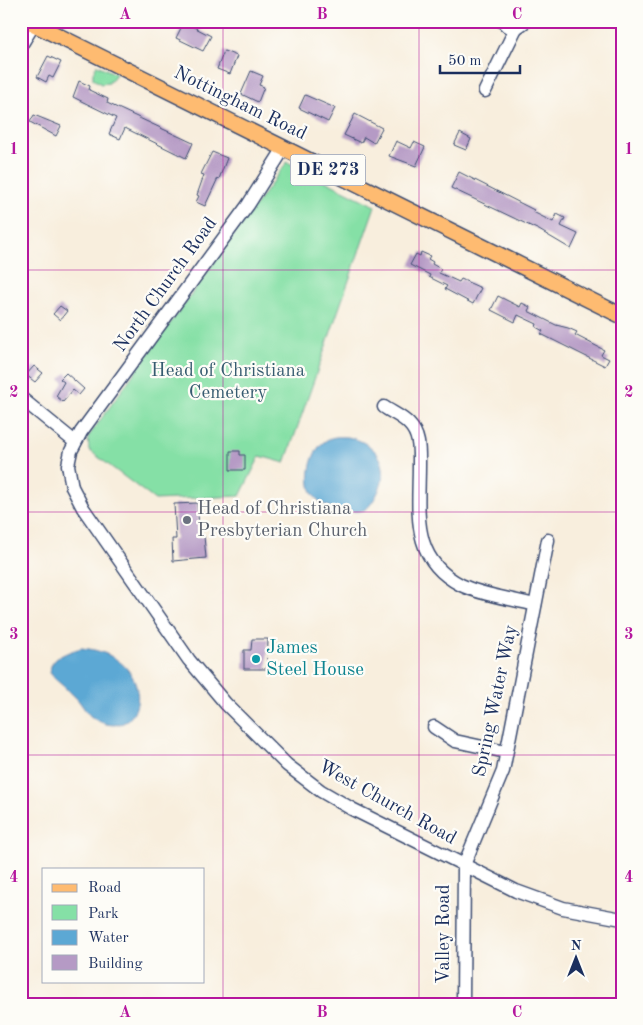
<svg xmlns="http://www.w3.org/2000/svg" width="643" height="1025" font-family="'Old Standard TT',serif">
<rect width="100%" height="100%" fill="#fdfcf7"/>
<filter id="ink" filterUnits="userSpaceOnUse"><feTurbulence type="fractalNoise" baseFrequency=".02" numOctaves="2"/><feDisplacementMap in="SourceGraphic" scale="10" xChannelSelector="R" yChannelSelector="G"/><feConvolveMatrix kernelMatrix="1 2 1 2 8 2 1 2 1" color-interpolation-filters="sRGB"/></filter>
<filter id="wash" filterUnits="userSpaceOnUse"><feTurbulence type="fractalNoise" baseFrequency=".0096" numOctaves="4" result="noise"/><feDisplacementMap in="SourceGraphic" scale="20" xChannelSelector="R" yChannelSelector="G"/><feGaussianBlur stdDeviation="1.12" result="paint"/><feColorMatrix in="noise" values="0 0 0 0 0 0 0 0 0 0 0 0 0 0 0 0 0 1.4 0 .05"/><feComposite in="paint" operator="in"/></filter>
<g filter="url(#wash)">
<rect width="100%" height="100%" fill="#f8eedd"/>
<g fill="#85e0a6" stroke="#508882">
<polygon points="97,65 116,74 109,83 101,84 93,79 93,72"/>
<polygon points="287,162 375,206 285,463 260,456 240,496 155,500 89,450 88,437"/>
</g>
<g fill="#5ca8d4" stroke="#3c6c99">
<path d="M348,437C379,444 393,467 376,496C372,503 368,510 360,511C346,513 323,508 314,496C304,481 311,446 329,439C334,436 342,437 348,437Z"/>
<path d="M81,648C163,655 146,751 93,718C87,714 82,705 78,700C69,690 58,683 50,673C49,657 69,652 81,648Z"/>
</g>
<g id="blocks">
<g fill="#b59ac5">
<polygon points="184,22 211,36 203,51 176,38"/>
<polygon points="224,51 237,56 230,74 217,69"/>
<polygon points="48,56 61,62 53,78 49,76 46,82 37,77"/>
<polygon points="251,71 263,76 259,85 264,87 258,102 241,94"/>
<polygon points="79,81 90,86 89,90 108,99 107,103 193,143 186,158 125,128 120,139 109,134 116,118 73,97"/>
<polygon points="305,95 335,108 328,122 299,108"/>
<polygon points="355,114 382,128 374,143 364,137 361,143 344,135"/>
<polygon points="34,115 61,126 56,136 30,122"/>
<polygon points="460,133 471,139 466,150 454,145"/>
<polygon points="396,141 411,148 414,142 425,147 416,166 389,156"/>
<polygon points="212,152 227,158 219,179 218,178 205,206 196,202 199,196 197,195 204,175 201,174"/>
<polygon points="459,172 534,210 533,212 553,222 557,214 565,218 561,226 578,234 571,249 539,230 451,188"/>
<polygon points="421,252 430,256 428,259 433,262 432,264 441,269 439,273 459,282 461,279 481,288 473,304 445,289 447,286 429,277 430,275 410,265 416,254 420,256"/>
<polygon points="498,296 520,307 522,303 530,307 528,311 556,325 568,328 577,332 575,335 604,350 601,355 609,359 605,366 541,334 543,331 536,327 537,324 518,315 515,322 491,310"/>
<polygon points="60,306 67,311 60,320 53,314"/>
<polygon points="34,366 43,373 35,382 26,375"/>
<polygon points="66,373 84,389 79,395 73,390 63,402 56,396 64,382 60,379"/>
<polygon points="230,451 240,451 240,455 245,455 245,470 230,470"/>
<polygon points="197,503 200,537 204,536 206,558 173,561 172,539 176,539 174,504"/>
<polygon points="252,639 268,639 267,669 244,669 244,650 251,650"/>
</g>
</g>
</g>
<g filter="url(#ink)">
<use href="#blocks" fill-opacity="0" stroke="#3c4c71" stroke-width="1"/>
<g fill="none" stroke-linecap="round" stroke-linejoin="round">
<defs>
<g id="minor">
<polyline points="502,21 507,26 516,28 526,21"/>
<polyline points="21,45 34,24"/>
<polyline points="485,91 516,28"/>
<polyline points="284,148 248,205 81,432 71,451 68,465 72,487 83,508 189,660 226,704 287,765 321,791 352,809 516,891 563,908 622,919"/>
<polyline points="21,398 75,442"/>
<path d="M384,407C391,412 403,417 409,424C420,435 419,450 419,464C419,512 410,559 461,585C481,595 513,599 535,605"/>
<polyline points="434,727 455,741 506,752"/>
<polyline points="463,1004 464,865 503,771 548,540"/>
</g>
<polyline id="major" points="28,21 622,316"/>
</defs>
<use href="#minor" stroke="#3c4c71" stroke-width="15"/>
<use href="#major" stroke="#3c4c71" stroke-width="18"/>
<use href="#minor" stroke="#fff" stroke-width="12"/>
<use href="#major" stroke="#febb71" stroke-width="15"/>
</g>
</g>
<path fill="none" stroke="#b5179e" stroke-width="1" stroke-opacity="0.55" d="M223,21V1004M419,21V1004M21,270H622M21,512H622M21,755H622"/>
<circle fill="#6b7280" stroke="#fdfcf7" stroke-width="2" cx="187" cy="520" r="5"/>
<circle fill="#0f9aa8" stroke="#fdfcf7" stroke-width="2" cx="256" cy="659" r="5"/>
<g text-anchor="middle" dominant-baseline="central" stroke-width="4.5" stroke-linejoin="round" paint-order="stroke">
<rect fill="#fdfcf7" stroke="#5f6c8c" stroke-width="1" x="290.5" y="154.5" width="75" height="31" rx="4"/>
<g font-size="18" font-weight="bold" fill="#1b2f5e">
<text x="328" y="170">DE 273</text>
</g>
<g font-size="19" fill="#1b2f5e" stroke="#fdfcf7">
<text transform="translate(240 104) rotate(26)">Nottingham Road</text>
<text transform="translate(166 285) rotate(-54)">North Church Road</text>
<text transform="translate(496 701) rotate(-78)">Spring Water Way</text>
<text transform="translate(387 803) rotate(29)">West Church Road</text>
<text transform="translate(444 934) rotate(-90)">Valley Road</text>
</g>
<g font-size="19" fill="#365b70" stroke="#fdfcf7">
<text x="228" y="371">Head of Christiana<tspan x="228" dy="22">Cemetery</tspan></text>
</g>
<g font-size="19" fill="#5b616d" stroke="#fdfcf7" text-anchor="start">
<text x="197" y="509">Head of Christiana<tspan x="197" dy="22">Presbyterian Church</tspan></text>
</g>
<g font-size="19" fill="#0d838f" stroke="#fdfcf7" text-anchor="start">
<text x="266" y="648">James<tspan x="266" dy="22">Steel House</tspan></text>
</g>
</g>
<rect width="643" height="1025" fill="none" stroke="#fdfcf7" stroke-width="55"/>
<rect x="42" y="868" width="162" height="115" fill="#fdfcf7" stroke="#a3aaba"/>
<rect x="52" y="884" width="25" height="8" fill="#febb71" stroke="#a3aaba"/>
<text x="88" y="892" font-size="15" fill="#1b2f5e">Road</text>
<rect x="52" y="905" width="25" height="15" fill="#85e0a6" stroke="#a3aaba"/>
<text x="88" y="918" font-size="15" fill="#1b2f5e">Park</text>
<rect x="52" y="930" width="25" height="15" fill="#5ca8d4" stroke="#a3aaba"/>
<text x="88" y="942" font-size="15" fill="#1b2f5e">Water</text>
<rect x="52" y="955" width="25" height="15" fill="#b59ac5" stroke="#a3aaba"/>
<text x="88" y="968" font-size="15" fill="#1b2f5e">Building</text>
<g transform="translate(576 958)" stroke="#fdfcf7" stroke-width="4" paint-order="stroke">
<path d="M0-4L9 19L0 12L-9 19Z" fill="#1b2f5e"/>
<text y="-8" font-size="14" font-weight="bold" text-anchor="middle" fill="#1b2f5e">N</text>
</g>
<path d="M440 65v8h80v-8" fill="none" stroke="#1b2f5e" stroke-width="2.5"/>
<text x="448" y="65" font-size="15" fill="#1b2f5e" stroke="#fdfcf7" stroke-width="4" paint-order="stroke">50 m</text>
<rect x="28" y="28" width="588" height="970" fill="none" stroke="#b5179e" stroke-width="2"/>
<g font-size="16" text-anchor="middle" font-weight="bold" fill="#b5179e">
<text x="125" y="19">A</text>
<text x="322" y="19">B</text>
<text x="517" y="19">C</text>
<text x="14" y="154">1</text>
<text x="629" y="154">1</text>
<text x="14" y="397">2</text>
<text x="629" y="397">2</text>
<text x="14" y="639">3</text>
<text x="629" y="639">3</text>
<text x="14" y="882">4</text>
<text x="629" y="882">4</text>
<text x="125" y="1017">A</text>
<text x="322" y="1017">B</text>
<text x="517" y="1017">C</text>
</g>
</svg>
